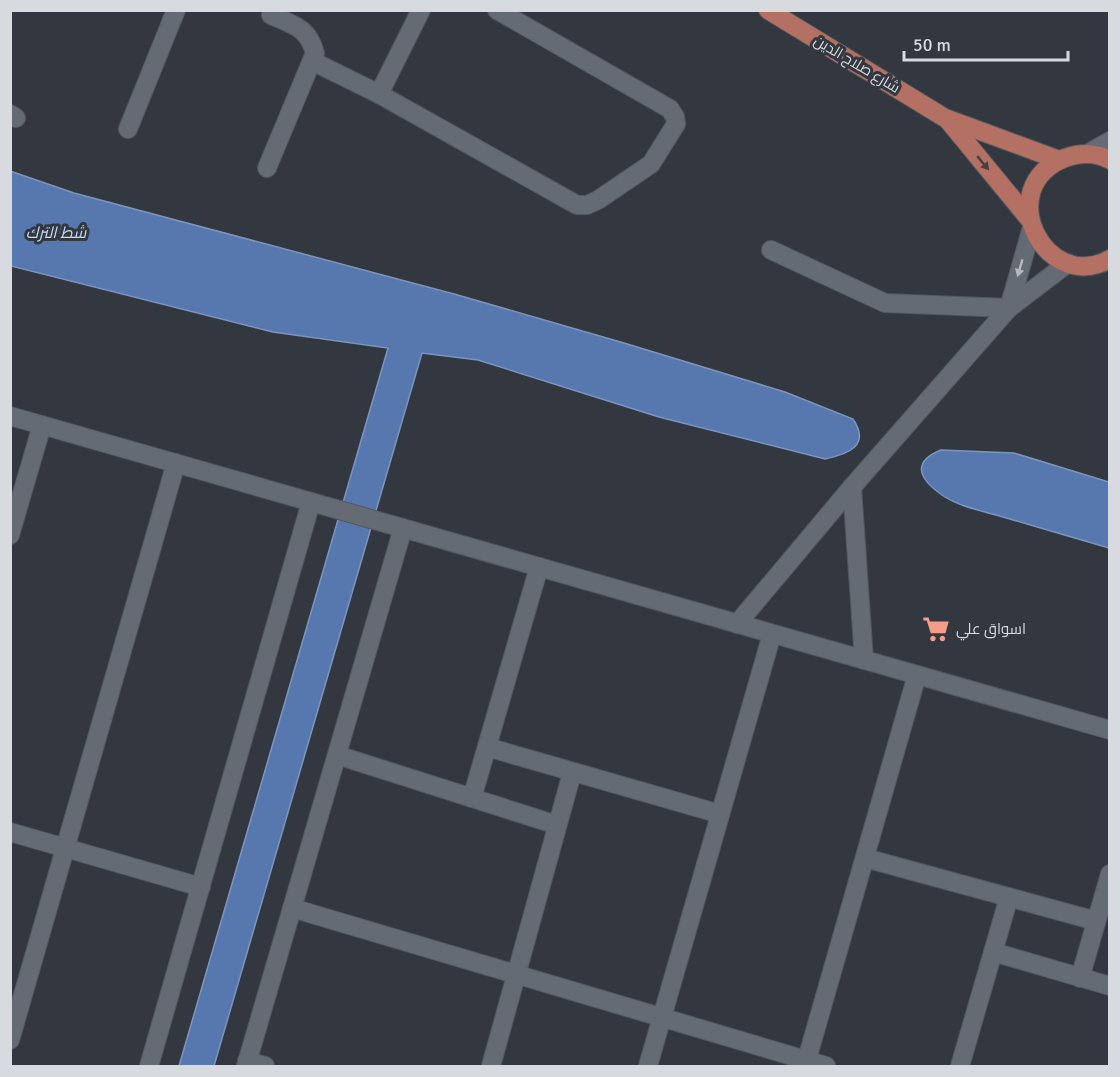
<svg xmlns="http://www.w3.org/2000/svg" width="1120" height="1077" font-family="Signika,Cairo,sans-serif">
<rect width="100%" height="100%" fill="#333840"/>
<g fill="#5777af" stroke="#7d95bd" stroke-width="1.5">
<path d="M10,171L74,193L454,294L624,343L785,392L853,419C871,446 848,454 825,459L659,417L478,360L422,353L214,1066H179L388,348L273,332L11,266Z"/>
<path d="M941,450L1014,453L1109,482V548C1074,538 1038,527 1003,517C983,511 959,507 942,495C919,479 911,462 941,450Z"/>
</g>
<g fill="none" stroke-linecap="round" stroke-linejoin="round">
<defs>
<g id="minor">
<polyline points="312,61 379,94 577,205 587,205 598,200 651,164 676,124 675,117 670,109 497,10"/>
<polyline points="379,94 421,10"/>
<polyline points="10,114 16,118"/>
<polyline points="128,129 176,10"/>
<polyline points="1087,154 1110,141"/>
<path d="M267,168L315,53C308,27 293,25 271,15"/>
<polyline points="771,250 885,303 1009,308"/>
<polyline points="1009,308 1032,227"/>
<polyline points="10,416 1110,730"/>
<polyline points="852,487 864,660"/>
<polyline points="10,535 42,425"/>
<polyline points="737,624 852,487 1009,308 1068,263"/>
<polyline points="487,747 720,814"/>
<polyline points="337,755 557,825"/>
<polyline points="472,798 539,567"/>
<polyline points="10,832 201,887"/>
<polyline points="865,858 1096,921"/>
<polyline points="292,908 826,1066"/>
<polyline points="993,952 1110,986"/>
<polyline points="1080,978 1110,874"/>
<polyline points="10,1040 176,463"/>
<polyline points="247,1061 265,1066"/>
<polyline points="149,1066 311,502"/>
<polyline points="246,1066 403,528"/>
<polyline points="491,1066 572,773"/>
<polyline points="648,1066 772,634"/>
<polyline points="805,1066 917,675"/>
<polyline points="960,1066 1009,897"/>
</g>
<g id="major">
<polyline points="768,10 945,118 1059,160"/>
<polyline points="947,119 1030,220"/>
<path d="M1110,160C1096,152 1079,153 1065,158C991,187 1045,295 1110,259"/>
</g>
</defs>
<use href="#minor" stroke="#53575e" stroke-width="20"/>
<use href="#major" stroke="#53575e" stroke-width="20"/>
<use href="#minor" stroke="#656b74" stroke-width="18"/>
<use href="#major" stroke="#b37063" stroke-width="18"/>
</g>
<defs><path id="oneway-solid" d="M-6-.8H1V-3.2L6.5 0L1 3.2V.8H-6Z" transform="scale(1.5)"/></defs>
<use fill="#464045" href="#oneway-solid" transform="translate(983 163) rotate(50)"/>
<use fill="#b5b9bf" href="#oneway-solid" transform="translate(1020 268) rotate(106)"/>
<defs>
<symbol id="supermarket-bare" viewBox="-9 -9 18 18"><path d="M-6-5.5h2.5l.6 2H6L4.5 2H-2.5L-4.4-4H-6ZM-1.5 3.2a1.3 1.3 0 1 0 .1 0ZM3 3.2a1.3 1.3 0 1 0 .1 0Z" fill="#f49e89" stroke="#333840" stroke-width="2.5" paint-order="stroke"/></symbol>
</defs>
<g fill-rule="evenodd">
<use href="#supermarket-bare" x="917" y="610" width="38" height="38"/>
</g>
<g text-anchor="middle" dominant-baseline="central" stroke-width="6" stroke-linejoin="round" paint-order="stroke">
<g font-size="15" fill="#d7dadf" stroke="#333840">
<text transform="translate(857 64) rotate(31)">شارع صلاح الدين</text>
</g>
<g font-size="15" fill="#d7dadf" stroke="#333840" text-anchor="start">
<text x="956" y="629">اسواق علي</text>
</g>
<g font-size="16" font-style="italic" fill="#c5d8f9" stroke="#333840">
<text x="56" y="233">شط الترك</text>
</g>
</g>
<rect width="1120" height="1077" fill="none" stroke="#d7dadf" stroke-width="24"/>
<path d="M904 51v9h164v-9" fill="none" stroke="#d7dadf" stroke-width="3"/>
<text x="913" y="51" font-size="18" fill="#d7dadf" stroke="#333840" stroke-width="4.5" paint-order="stroke">50 m</text>
</svg>
